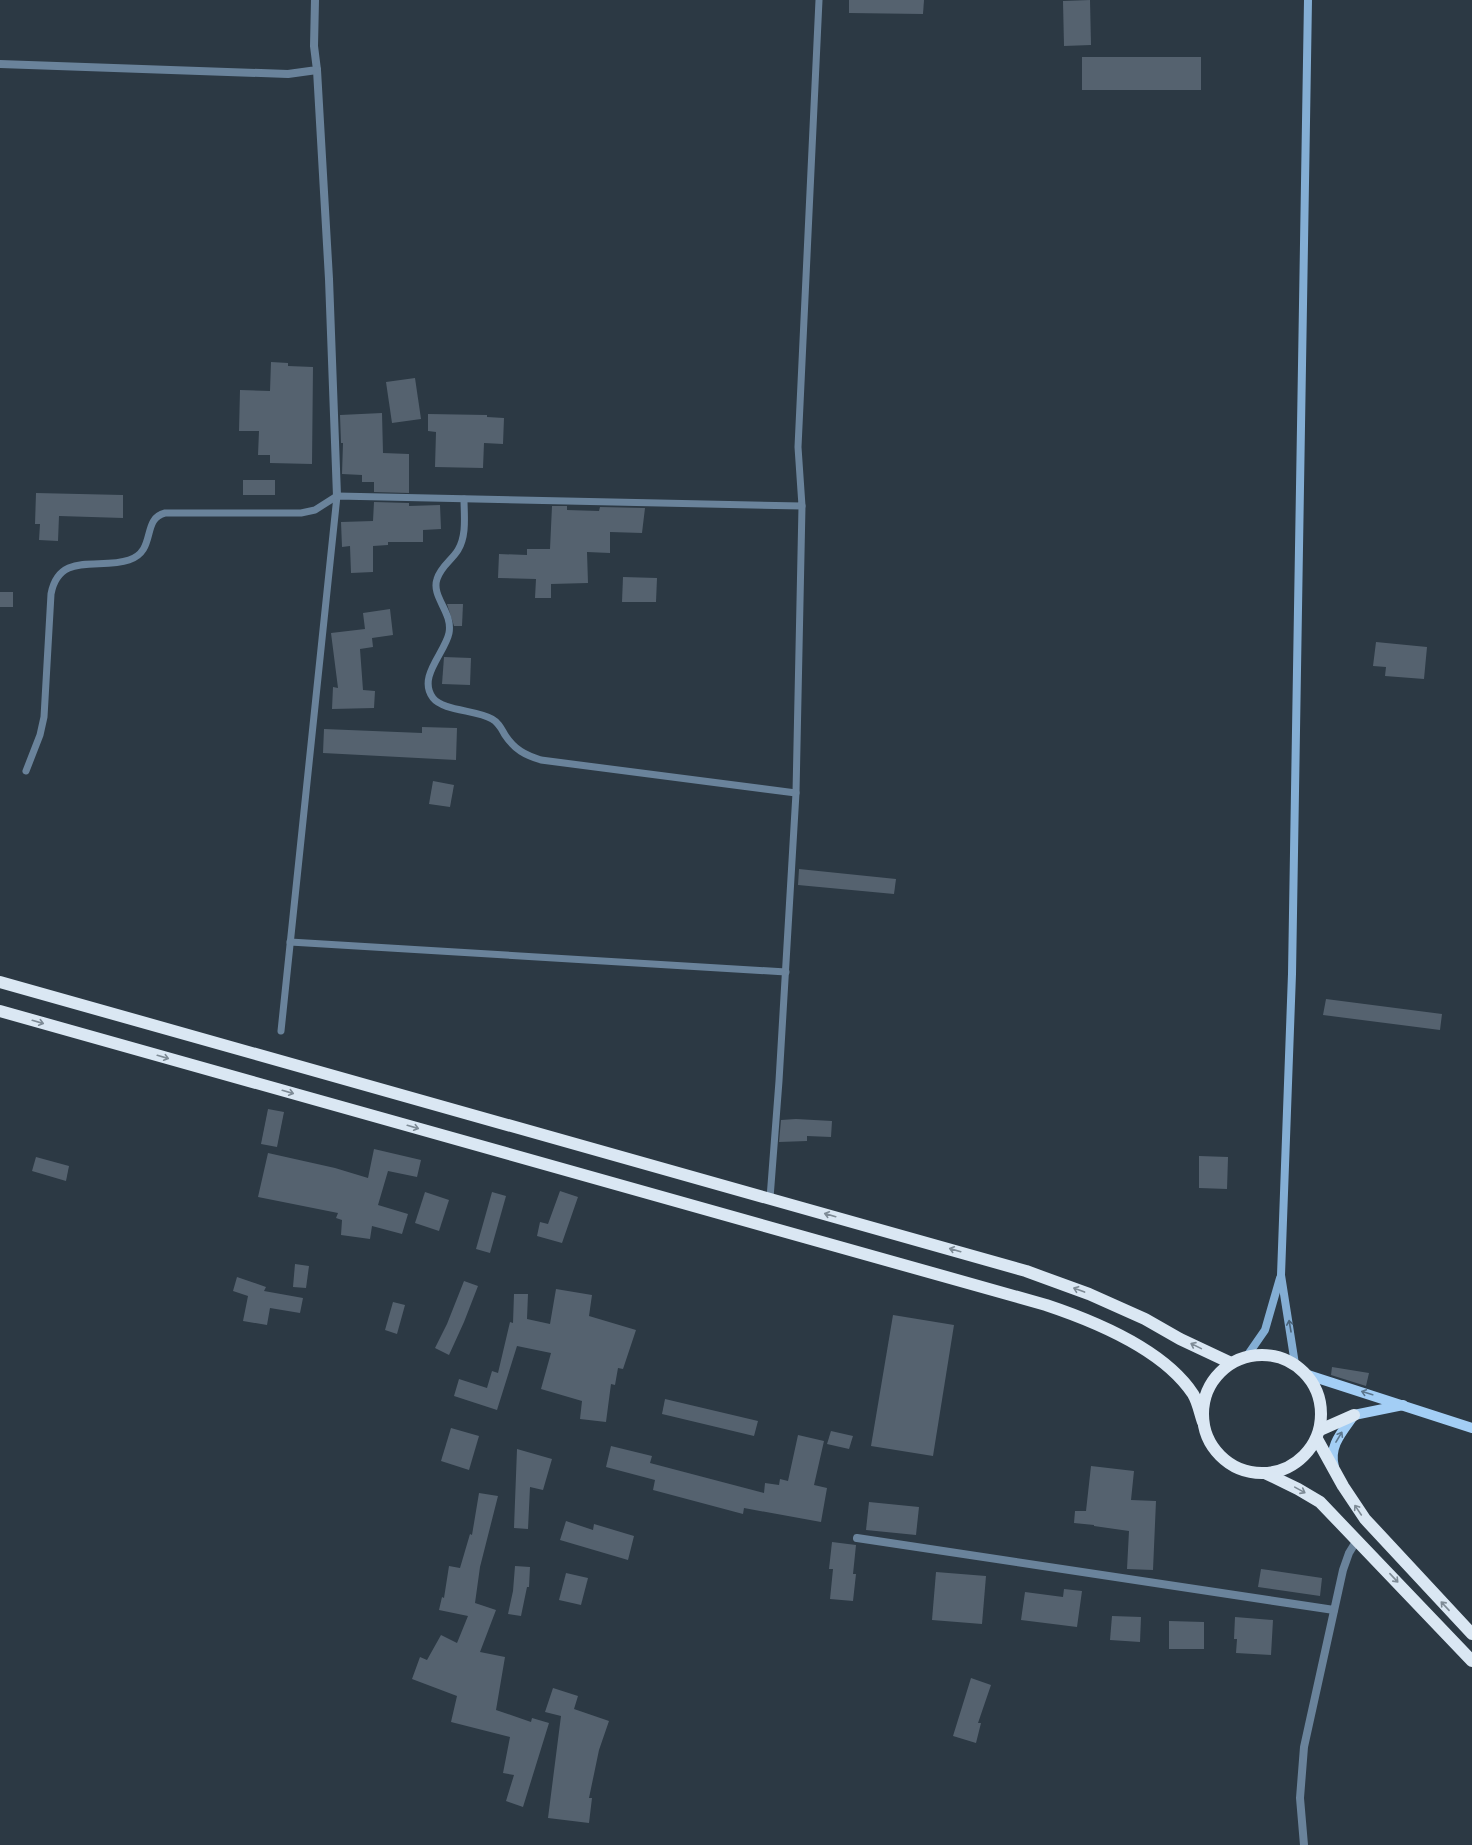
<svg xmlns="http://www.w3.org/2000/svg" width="1472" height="1845" font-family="'Source Sans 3',sans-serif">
<rect width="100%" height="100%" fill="#2c3944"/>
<g fill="#55626f">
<polygon points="849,0 924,0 923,14 849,13"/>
<polygon points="1090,0 1091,45 1064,46 1063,1"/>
<rect x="1082" y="57" width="119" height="33"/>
<polygon points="271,362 288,363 288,366 313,367 312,464 270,463 270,455 258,455 259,431 239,431 240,390 270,391"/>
<polygon points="415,378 421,419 392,423 386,382"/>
<polygon points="382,413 383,453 409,454 409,493 374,492 374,482 362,482 362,475 342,474 343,443 341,443 340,415"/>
<polygon points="428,414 487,415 487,417 504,418 503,444 484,443 483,468 435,467 436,432 428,431"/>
<rect x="243" y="480" width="32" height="15"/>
<polygon points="36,493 123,495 123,518 59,516 58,541 39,540 40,524 35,524"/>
<polygon points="374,502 409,503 409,506 440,505 441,529 423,530 423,542 388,542 388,545 373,546 373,572 351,573 350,546 342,547 341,522 373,521"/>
<polygon points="552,506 567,506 567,510 599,511 600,507 645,508 642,533 610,532 610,553 587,552 588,583 551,584 551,598 535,598 536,579 498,578 499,554 527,555 527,549 550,549"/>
<polygon points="623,577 657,578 656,602 622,602"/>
<rect x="0" y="592" width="13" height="15"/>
<polygon points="447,604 463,604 462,626 454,626"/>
<polygon points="390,609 393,635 372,638 373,647 360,649 363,690 375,691 374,708 332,709 333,687 338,688 331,633 365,629 363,613"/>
<polygon points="1376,642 1427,647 1424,679 1385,676 1386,667 1373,666"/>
<polygon points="444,657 471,658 470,685 442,684"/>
<polygon points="422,727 457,728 456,760 323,753 324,729 422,733"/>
<polygon points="433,781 454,785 450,807 429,804"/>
<polygon points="799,869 896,879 894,894 798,885"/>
<polygon points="1326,999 1442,1014 1440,1030 1323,1015"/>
<polygon points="268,1109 284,1112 277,1147 261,1144"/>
<polygon points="796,1119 832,1121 831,1137 807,1136 807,1141 779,1142 781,1120"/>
<polygon points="374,1149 421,1160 417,1177 388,1171 378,1205 408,1214 402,1234 372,1226 370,1239 341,1235 342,1220 336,1218 338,1213 258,1197 268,1153 335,1168 368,1178"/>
<polygon points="1199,1156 1228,1157 1227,1189 1199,1188"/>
<polygon points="36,1157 69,1166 66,1181 32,1171"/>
<polygon points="560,1191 578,1197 562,1243 537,1236 540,1222 548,1224"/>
<polygon points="425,1192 449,1200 439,1231 415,1223"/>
<polygon points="492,1192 506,1196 490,1253 476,1249"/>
<polygon points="295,1264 309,1266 306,1288 293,1287"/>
<polygon points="237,1277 266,1287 264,1291 303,1298 300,1313 270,1308 267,1325 243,1321 248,1296 233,1291"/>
<polygon points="464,1281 478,1286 464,1322 449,1355 435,1348 447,1324"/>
<polygon points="556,1289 592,1295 589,1316 636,1330 623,1369 618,1368 615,1385 611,1384 606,1422 580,1419 582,1401 541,1389 551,1353 517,1346 497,1410 454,1396 459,1379 487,1388 492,1371 498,1373 510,1322 513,1323 514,1294 528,1294 527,1319 550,1324"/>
<polygon points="393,1302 405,1305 397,1334 385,1330"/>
<polygon points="893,1315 954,1325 933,1456 871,1446"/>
<polygon points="1332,1367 1369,1373 1366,1386 1331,1375"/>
<polygon points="665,1399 758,1421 754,1436 662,1414"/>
<polygon points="451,1428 479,1436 469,1470 441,1461"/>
<polygon points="831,1431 853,1436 849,1449 827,1444"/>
<polygon points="798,1435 824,1441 814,1485 827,1488 821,1522 744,1508 743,1514 653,1490 655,1480 606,1467 611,1446 652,1456 650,1463 764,1493 765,1483 779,1485 780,1479 788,1481"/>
<polygon points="517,1449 552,1459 543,1490 530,1487 528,1529 514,1528"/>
<polygon points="1091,1466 1134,1471 1131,1500 1156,1501 1153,1570 1127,1569 1129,1531 1094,1526 1094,1525 1074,1523 1075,1511 1086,1511"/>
<polygon points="479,1493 498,1496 480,1567 475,1603 496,1610 480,1652 505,1657 496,1710 531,1722 532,1718 549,1723 523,1807 506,1801 514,1775 503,1773 510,1737 451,1722 457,1696 412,1679 420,1657 427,1660 441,1635 457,1643 468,1616 439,1610 442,1597 444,1598 449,1566 460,1568 470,1534 472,1535"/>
<polygon points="869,1502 919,1507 916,1535 866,1530"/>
<polygon points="566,1521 593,1530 594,1524 634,1536 628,1560 560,1540"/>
<polygon points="832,1542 856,1545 853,1574 856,1574 853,1601 830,1599 833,1569 829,1569"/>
<polygon points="515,1566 530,1567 529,1587 527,1587 521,1616 508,1614 513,1591"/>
<polygon points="1261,1569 1322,1578 1320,1596 1258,1587"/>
<polygon points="936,1572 986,1576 982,1624 932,1620"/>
<polygon points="566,1573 588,1578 581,1605 559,1600"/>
<polygon points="1064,1589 1082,1591 1077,1627 1021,1620 1025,1592 1063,1597"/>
<polygon points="1112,1616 1141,1617 1140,1642 1110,1640"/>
<polygon points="1235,1617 1273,1620 1271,1655 1236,1653 1237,1639 1234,1639"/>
<polygon points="1169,1621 1204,1622 1204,1649 1169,1649"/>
<polygon points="971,1678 991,1685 978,1723 981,1723 976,1743 953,1736"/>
<polygon points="553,1688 578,1696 574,1709 609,1721 599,1750 589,1798 592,1798 589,1823 548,1818 561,1716 545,1712"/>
</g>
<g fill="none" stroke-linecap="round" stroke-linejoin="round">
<g stroke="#6a839b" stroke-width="7">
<path d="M464,499C464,515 467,535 458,550C452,560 441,566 437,579C431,597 453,612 449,633C445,653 417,677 433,698C443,711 477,710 492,719C499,723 501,728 505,735C515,750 525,755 541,760L796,793"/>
<path d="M26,771L40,735L44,717L51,594C59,551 99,570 129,560C157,551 141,519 165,513H301L315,510L337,496"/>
<polyline points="290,942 786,972"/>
<polyline points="281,1031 337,496 802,506 798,447 819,0"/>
<polyline points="770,1198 779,1081 796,793 802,506"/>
</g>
<g stroke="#6a839b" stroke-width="8">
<polyline points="0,64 288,74 317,70 314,46 315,0"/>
<polyline points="317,70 329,279 337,496"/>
<polyline points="857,1538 1334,1610"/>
<polyline points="1304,1845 1300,1798 1304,1747 1343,1570 1349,1553 1357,1540"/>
</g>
<g stroke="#84aed4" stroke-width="8">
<polyline points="1247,1356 1265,1330 1280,1278"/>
<polyline points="1295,1364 1281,1275 1292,974 1308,0"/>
</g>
<g stroke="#a3cef5" stroke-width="10">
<polyline points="1308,1375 1472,1428"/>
<path d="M1334,1467C1328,1446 1343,1431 1354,1415L1403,1405"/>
</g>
<g stroke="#dae7f3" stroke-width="12">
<polyline points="0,982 1026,1271 1089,1294 1145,1319 1180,1339 1231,1363"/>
<path d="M0,1011L1046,1305C1094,1321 1164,1350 1193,1394C1198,1402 1200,1414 1203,1422"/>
<circle cx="1262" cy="1414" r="59"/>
<polyline points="1320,1430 1354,1415"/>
<polyline points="1317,1439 1343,1486 1365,1519 1472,1634"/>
<polyline points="1265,1473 1298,1489 1320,1502 1472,1661"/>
</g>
</g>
<defs><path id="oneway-shaft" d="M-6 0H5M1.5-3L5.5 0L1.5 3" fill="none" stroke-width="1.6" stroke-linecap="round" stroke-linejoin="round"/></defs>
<g stroke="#7e8b96">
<use href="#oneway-shaft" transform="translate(38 1022) rotate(16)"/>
<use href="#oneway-shaft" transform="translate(163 1057) rotate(16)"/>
<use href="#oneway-shaft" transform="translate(288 1092) rotate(16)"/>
<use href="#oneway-shaft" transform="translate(413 1127) rotate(16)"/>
<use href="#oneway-shaft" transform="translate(830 1215) rotate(-164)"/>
<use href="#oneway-shaft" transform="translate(955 1250) rotate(-164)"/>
<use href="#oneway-shaft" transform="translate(1079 1290) rotate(-160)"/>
<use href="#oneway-shaft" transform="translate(1196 1346) rotate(-154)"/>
<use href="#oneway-shaft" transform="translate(1300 1490) rotate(29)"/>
<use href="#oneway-shaft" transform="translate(1358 1510) rotate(-124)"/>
<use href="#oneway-shaft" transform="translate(1394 1578) rotate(47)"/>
<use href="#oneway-shaft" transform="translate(1445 1606) rotate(-133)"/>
</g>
<use stroke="#496278" href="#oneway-shaft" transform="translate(1290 1326) rotate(-100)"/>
<g stroke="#5c778e">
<use href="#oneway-shaft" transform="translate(1367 1393) rotate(-163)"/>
<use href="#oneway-shaft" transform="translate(1339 1437) rotate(-59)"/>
</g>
</svg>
